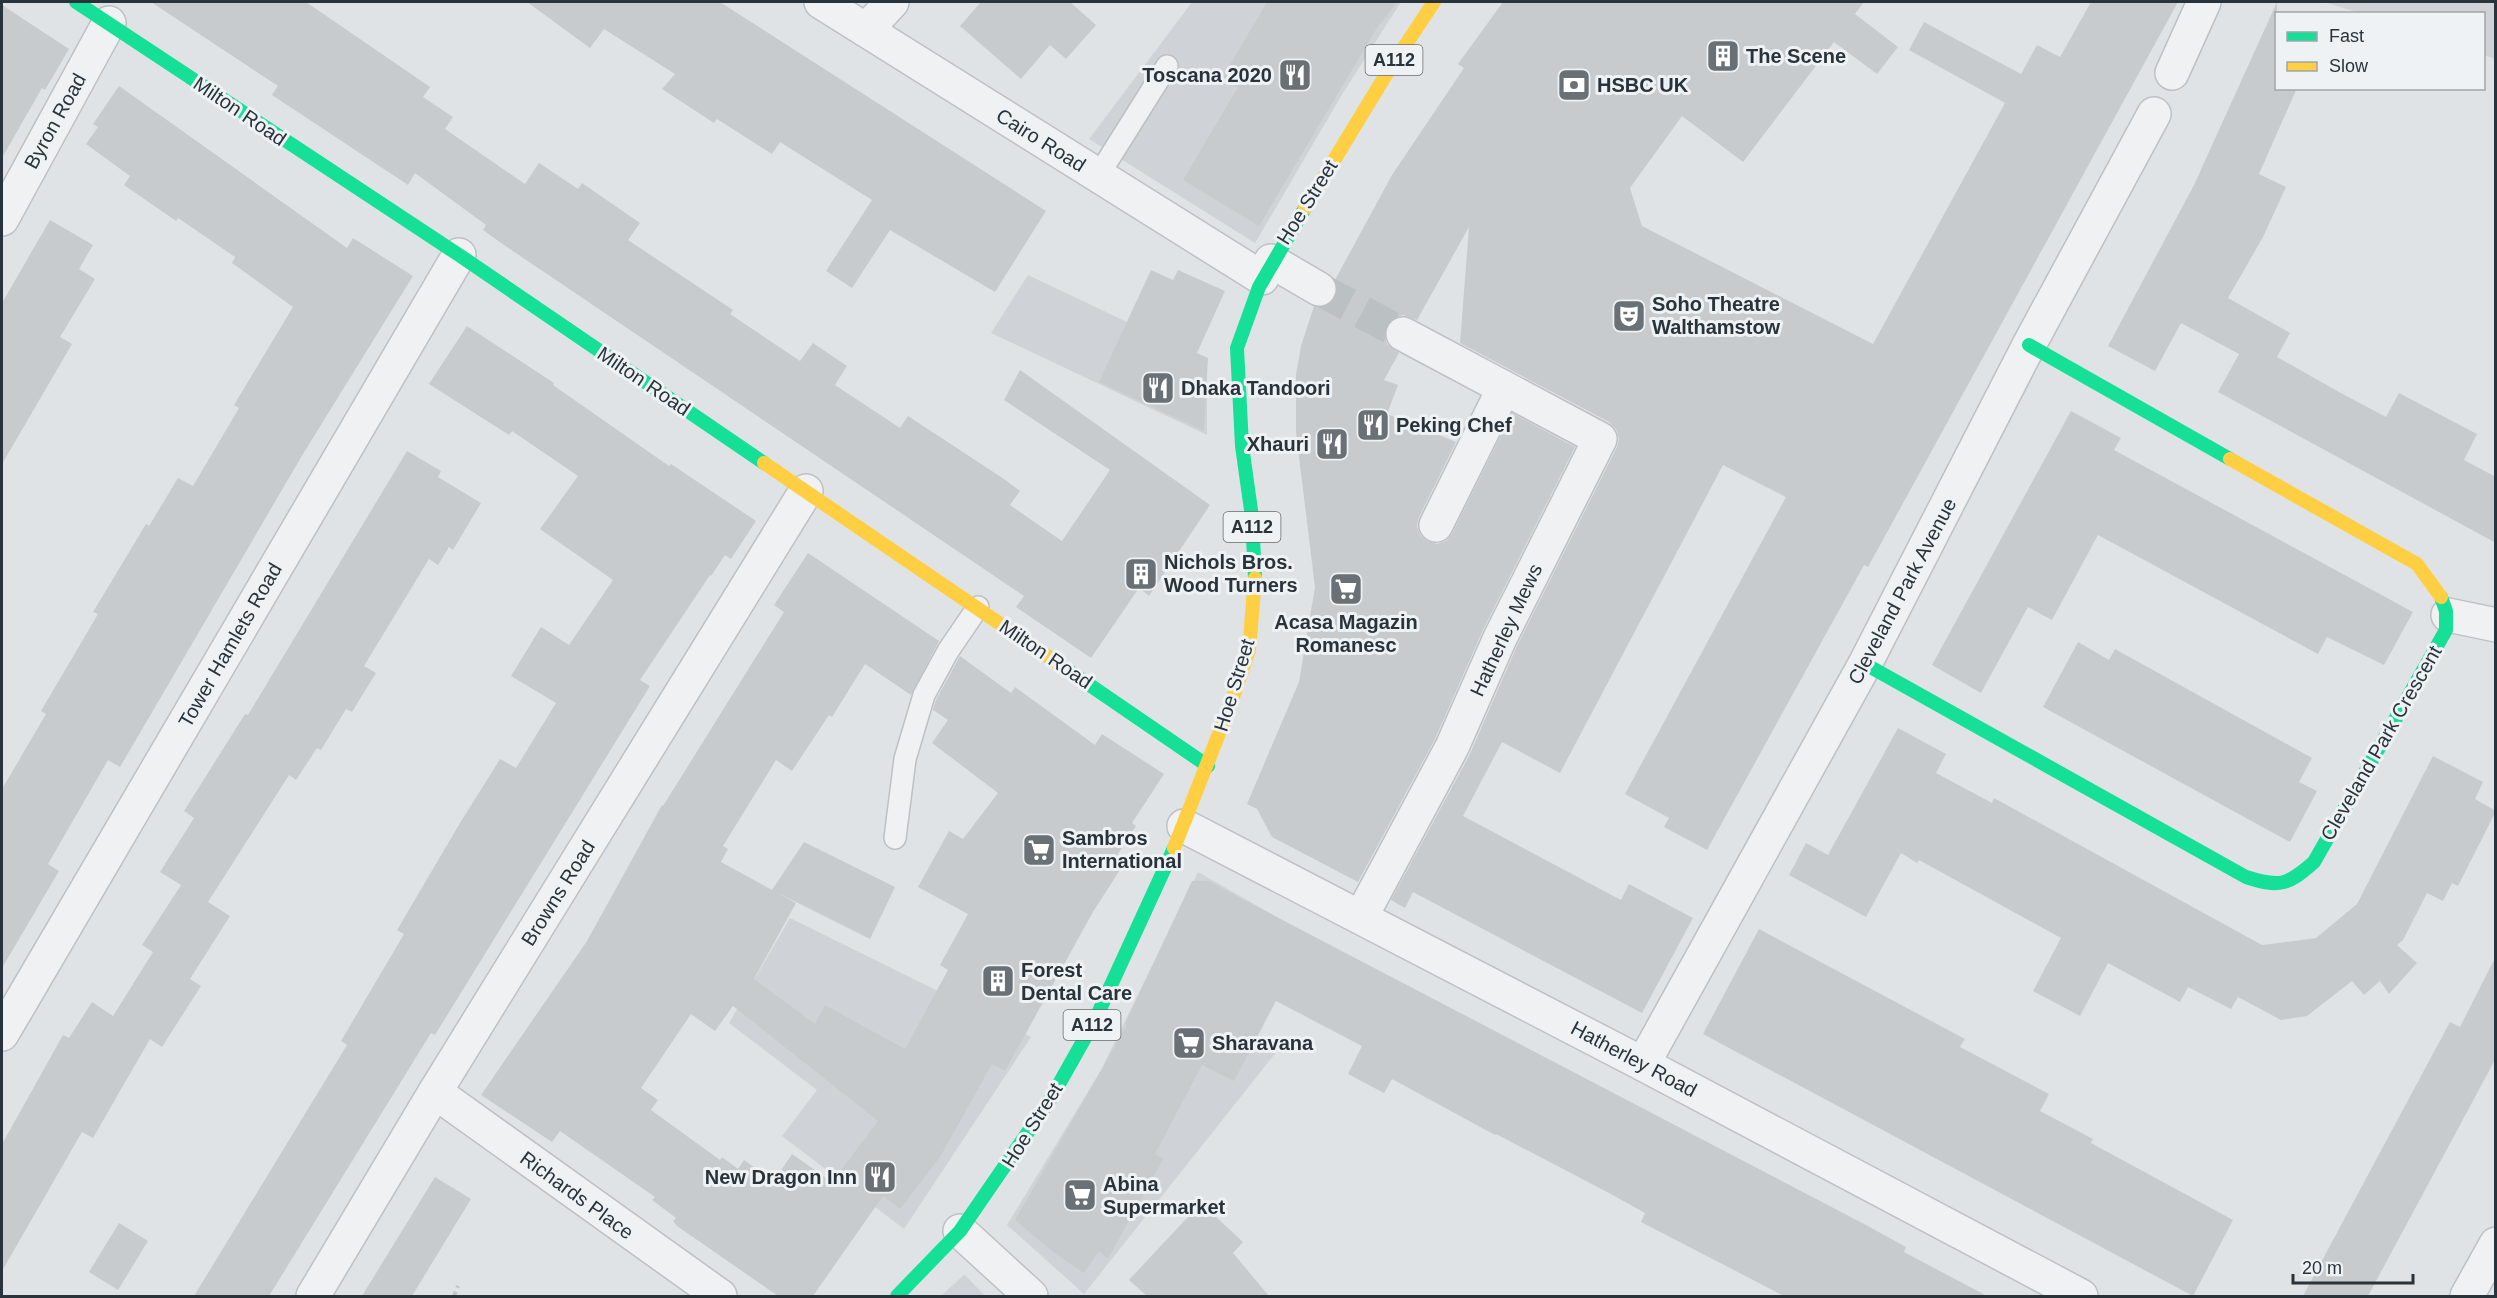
<svg xmlns="http://www.w3.org/2000/svg" width="2497" height="1298" font-family="Arial,sans-serif">
<rect width="100%" height="100%" fill="#e0e3e5"/>
<g fill="#cfd3d7">
<polygon points="1192,2 1401,2 1343,93 1255,243 1089,139"/>
<polygon points="2324,2 2495,2 2495,59 2484,55 2484,14 2360,13"/>
<polygon points="1028,275 1207,360 1207,435 991,333"/>
<polygon points="1198,872 1298,929 1243,1031 1278,1050 1084,1294 1007,1225 1100,1072"/>
<polygon points="790,918 1031,1037 904,1229 782,1136 817,1090 729,1023"/>
<polygon points="964,1274 985,1296 941,1296 964,1275"/>
</g>
<g fill="#c8cbcd" fill-rule="evenodd">
<polygon points="151,2 306,2 430,87 423,97 453,117 445,129 525,184 539,163 578,189 582,183 640,223 628,240 733,310 730,314 800,361 813,343 847,366 835,385 900,428 908,416 1004,479 1020,491 1010,505 1062,541 1110,470 1004,400 1020,370 1210,505 1149,596 1139,588 1091,658 1016,607 1024,596 504,245 483,230 486,225 415,173 408,185 272,95 278,86"/>
<polygon points="527,2 720,2 1046,211 995,292 890,230 852,288 826,271 872,200 780,142 772,154 717,119 714,123 662,89 675,74 604,29 590,48"/>
<polygon points="981,2 1070,2 1096,25 1066,59 1050,45 1021,79 960,26"/>
<polygon points="1267,2 1397,2 1377,28 1259,226 1183,180 1238,87 1222,78"/>
<polygon points="1503,2 1864,2 1855,14 1898,47 1877,74 1834,42 1743,162 1682,116 1630,188 1642,226 1873,344 2005,103 1909,50 1924,22 2021,74 2037,45 2060,57 2091,2 2178,2 1868,567 1864,565 1707,850 1664,827 1669,818 1625,794 1786,497 1723,465 1560,773 1502,742 1463,816 1621,900 1629,884 1693,918 1642,1013 1413,892 1405,908 1391,900 1469,756 1517,646 1617,447 1619,439 1616,429 1609,422 1460,343 1469,227 1417,320 1403,315 1394,318 1387,325 1384,334 1387,344 1399,353 1384,380 1398,385 1387,414 1456,442 1419,517 1417,526 1420,535 1427,541 1437,544 1446,541 1452,534 1512,413 1575,447 1483,630 1435,739 1358,882 1272,837 1257,809 1247,804 1299,682 1315,587 1296,433 1296,375 1301,346 1314,306 1328,306 1335,299 1338,290 1335,280 1392,175 1464,68 1458,64"/>
<polygon points="2277,2 2277,88 2297,88 2259,174 2286,187 2263,237 2228,298 2290,333 2277,357 2339,392 2386,417 2399,393 2477,434 2464,460 2496,477 2496,543 2218,392 2239,354 2181,323 2155,371 2108,346 2194,185"/>
<polygon points="2,5 69,49 45,90 42,88 2,158"/>
<polygon points="119,86 347,248 353,238 413,276 303,454 120,767 108,760 48,864 59,871 2,968 2,789 46,714 41,711 98,614 93,612 146,524 149,526 178,478 193,486 239,408 234,405 293,307 232,263 235,257 178,218 176,221 124,185 130,176 86,144 98,127 93,124"/>
<polygon points="50,220 93,245 79,269 95,279 60,337 72,344 2,464 2,303"/>
<polygon points="1151,270 1173,280 1178,270 1225,291 1197,353 1208,358 1204,431 1099,382"/>
<polygon points="467,326 554,383 553,385 669,466 671,464 756,521 731,559 725,555 711,576 710,575 640,680 650,686 435,1035 431,1033 269,1296 194,1296 347,1045 341,1041 404,934 397,930 460,823 500,759 516,768 556,703 511,676 541,627 569,645 613,580 540,529 578,476 512,431 509,435 429,384"/>
<polygon points="2071,411 2121,438 2114,450 2413,612 2384,665 2327,637 2318,654 2098,535 2052,620 2028,607 1981,693 1932,665"/>
<polygon points="407,451 441,471 438,477 481,503 453,550 449,547 438,565 429,559 364,666 376,673 352,712 346,709 321,750 317,748 296,780 289,775 208,902 230,916 190,979 201,986 162,1047 150,1039 93,1138 82,1132 2,1271 2,1144 63,1035 69,1038 92,1002 113,1016 153,952 142,945 181,885 160,872 194,818 184,811 245,714 248,715"/>
<path d="M808,553L939,641L911,695L865,664L832,717L829,715L792,771L776,760L723,846L728,849L721,862L772,890L804,842L895,887L870,939L776,892L796,903L754,979L815,1024L825,1005L905,1049L948,970L940,965L968,914L918,887L949,831L963,839L998,793L932,743L948,720L933,710L936,700L960,656L1011,693L1015,687L1095,745L1102,734L1164,774L1132,823L1136,826L1114,860L1123,865L1093,912L1005,1071L992,1064L940,1157L900,1209L883,1196L813,1296H778L677,1226L673,1221L676,1218L652,1200L655,1197L560,1131L552,1142L481,1095L587,941L662,805L663,806L784,612L774,605ZM733,1006L878,1121L832,1182L792,1154L774,1181L744,1160L738,1169L722,1157L720,1160L651,1110L658,1100L641,1088L691,1014L715,1031Z"/>
<polygon points="2078,642 2109,660 2115,649 2312,758 2299,782 2317,791 2290,842 2043,707"/>
<polygon points="1898,728 1946,754 1936,773 1992,803 1994,798 2262,945 2316,938 2357,904 2433,756 2483,782 2475,799 2496,811 2458,886 2452,883 2443,901 2427,893 2403,940 2397,945 2417,963 2389,994 2380,981 2364,995 2352,981 2307,1016 2281,1020 2238,997 2231,1009 2188,987 2180,1002 2108,963 2080,1016 2033,991 2061,938 1919,860 1917,863 1901,853 1866,917 1789,875 1806,843 1828,855"/>
<polygon points="1192,881 1208,881 1866,1225 1906,1247 1904,1252 1987,1296 1784,1296 1641,1222 1645,1213 1609,1193 1496,1134 1495,1135 1392,1079 1384,1093 1348,1074 1362,1046 1276,1001 1234,1081 1202,1065 1155,1154 1163,1159 1108,1259 1099,1251 1084,1273 1053,1252 1015,1220 1127,1025 1125,1024"/>
<polygon points="1759,929 1965,1039 1960,1047 2049,1094 2040,1111 2093,1139 2091,1143 2233,1220 2193,1296 1703,1034"/>
<polygon points="2496,956 2496,1058 2368,1296 2303,1296 2450,1022 2460,1027"/>
<polygon points="435,1177 471,1199 412,1296 362,1296"/>
<polygon points="1201,1203 1243,1242 1233,1253 1269,1296 1147,1296 1129,1280"/>
<polygon points="119,1223 148,1241 118,1290 89,1272"/>
</g>
<g fill="none" stroke-linecap="round" stroke-linejoin="round">
<polyline stroke="#bbc0c3" stroke-width="33" stroke-dasharray="33 16" stroke-linecap="butt" points="1319,289 1403,334"/>
<defs>
<g id="lane">
<polyline points="1098,176 1167,66"/>
<polyline points="895,838 905,759 924,695 948,651 978,607"/>
</g>
<g id="street">
<polyline points="821,2 1262,278"/>
<polyline points="866,30 892,2"/>
<polyline points="2172,73 2204,2"/>
<polyline points="2,219 109,23"/>
<polyline points="1271,261 1319,289"/>
<polyline points="1436,525 1504,388"/>
<polyline points="2448,615 2496,625"/>
<polyline points="1184,826 1643,1064 2081,1296"/>
<polyline points="1361,917 1452,747 1500,638 1600,439 1403,334"/>
<polyline points="2,1034 459,255"/>
<polyline points="1643,1064 1865,664 2029,345 2154,114"/>
<polyline points="435,1092 720,1296"/>
<polyline points="960,1231 1031,1296"/>
<polyline points="313,1296 435,1092 806,491"/>
<polyline points="2467,1296 2496,1244"/>
</g>
</defs>
<use href="#lane" stroke="#bec1c3" stroke-width="24"/>
<use href="#street" stroke="#bec1c3" stroke-width="36"/>
<polyline stroke="#c1c3c5" stroke-width="4" stroke-dasharray="4.5 4.5" stroke-linecap="butt" points="454,1296 458,1286"/>
<use href="#lane" stroke="#eff1f2" stroke-width="21"/>
<use href="#street" stroke="#eff1f2" stroke-width="33"/>
<g stroke="#16e098" stroke-width="14">
<polyline points="76,2 459,255 764,463"/>
<polyline points="2029,345 2230,459"/>
<polyline points="1255,578 1252,517 1242,446 1237,348 1259,287 1305,208"/>
<polyline points="1059,664 1208,766"/>
<path d="M1865,664L2246,877C2280,888 2288,885 2314,862L2446,630V611L2441,597"/>
<polyline points="897,1296 960,1231 1050,1100 1095,1020 1174,848"/>
</g>
<g stroke="#ffcf43" stroke-width="14">
<polyline points="1305,208 1387,73 1434,2"/>
<polyline points="2230,459 2417,564 2441,597"/>
<polyline points="764,463 1059,664"/>
<polyline points="1174,848 1231,703 1249,650 1255,578"/>
</g>
</g>
<defs>
<symbol id="building-square" viewBox="-11 -11 22 22"><rect x="-9" y="-9" width="18" height="18" rx="4" fill="#697176" stroke="#eef2f4"/><path d="M-4-6H4V6H1V3H-1V6H-4ZM-2.5-4.3h1.7v1.8h-1.7ZM.8-4.3h1.7v1.8H.8ZM-2.5-1h1.7V.8h-1.7ZM.8-1h1.7V.8H.8Z" fill="#fff"/></symbol>
<symbol id="restaurant-square" viewBox="-11 -11 22 22"><rect x="-9" y="-9" width="18" height="18" rx="4" fill="#697176" stroke="#eef2f4"/><path d="M-5-6h1v4h1v-4h1v4h1v-4h1v5L-1.5 .5V6h-2V.5L-5-1ZM5-6V6H3V1.5H1.5Q1.5-4 5-6Z" fill="#fff"/></symbol>
<symbol id="bank-square" viewBox="-11 -11 22 22"><rect x="-9" y="-9" width="18" height="18" rx="4" fill="#697176" stroke="#eef2f4"/><path d="M-6-4H6V4H-6ZM0-2.3a2.3 2.3 0 1 0 0 4.6a2.3 2.3 0 1 0 0-4.6Z" fill="#fff"/></symbol>
<symbol id="theatre-square" viewBox="-11 -11 22 22"><rect x="-9" y="-9" width="18" height="18" rx="4" fill="#697176" stroke="#eef2f4"/><path d="M-5-5.5Q0-4 5-5.5V0Q5 5 0 6Q-5 5-5 0ZM-3.3-2.5H-1v1.5H-3.3ZM1-2.5H3.3v1.5H1ZM-2.8 1Q0 5.5 2.8 1Z" fill="#fff"/></symbol>
<symbol id="supermarket-square" viewBox="-11 -11 22 22"><rect x="-9" y="-9" width="18" height="18" rx="4" fill="#697176" stroke="#eef2f4"/><path d="M-6-5.5h2.5l.6 2H6L4.5 2H-2.5L-4.4-4H-6ZM-1.5 3.2a1.3 1.3 0 1 0 .1 0ZM3 3.2a1.3 1.3 0 1 0 .1 0Z" fill="#fff"/></symbol>
</defs>
<g fill-rule="evenodd">
<use href="#building-square" x="1704" y="37" width="38" height="38"/>
<use href="#restaurant-square" x="1276" y="56" width="38" height="38"/>
<use href="#bank-square" x="1555" y="66" width="38" height="38"/>
<use href="#theatre-square" x="1610" y="297" width="38" height="38"/>
<use href="#restaurant-square" x="1139" y="369" width="38" height="38"/>
<use href="#restaurant-square" x="1354" y="406" width="38" height="38"/>
<use href="#restaurant-square" x="1313" y="425" width="38" height="38"/>
<use href="#building-square" x="1122" y="555" width="38" height="38"/>
<use href="#supermarket-square" x="1327" y="570" width="38" height="38"/>
<use href="#supermarket-square" x="1020" y="831" width="38" height="38"/>
<use href="#building-square" x="979" y="962" width="38" height="38"/>
<use href="#supermarket-square" x="1170" y="1024" width="38" height="38"/>
<use href="#restaurant-square" x="861" y="1158" width="38" height="38"/>
<use href="#supermarket-square" x="1061" y="1176" width="38" height="38"/>
</g>
<g text-anchor="middle" dominant-baseline="central" stroke-width="6" stroke-linejoin="round" paint-order="stroke">
<g fill="#eef2f4" stroke="#646c72" stroke-width="1.5">
<rect x="1365.5" y="45" width="57" height="30" rx="4.5"/>
<rect x="1223.5" y="512" width="57" height="30" rx="4.5"/>
<rect x="1063.5" y="1010" width="57" height="30" rx="4.5"/>
</g>
<g font-size="18" font-weight="bold" fill="#29333b">
<text x="1394" y="60">A112</text>
<text x="1252" y="527">A112</text>
<text x="1092" y="1025">A112</text>
</g>
<g font-size="20" font-weight="bold" fill="#29333b" stroke="#eef2f4" text-anchor="start">
<text x="1746" y="56">The Scene</text>
<text x="1272" y="75" text-anchor="end">Toscana 2020</text>
<text x="1597" y="85">HSBC UK</text>
<text x="1652" y="304">Soho Theatre<tspan x="1652" dy="23">Walthamstow</tspan></text>
<text x="1181" y="388">Dhaka Tandoori</text>
<text x="1396" y="425">Peking Chef</text>
<text x="1309" y="444" text-anchor="end">Xhauri</text>
<text x="1164" y="562">Nichols Bros.<tspan x="1164" dy="23">Wood Turners</tspan></text>
<text x="1346" y="622" text-anchor="middle">Acasa Magazin<tspan x="1346" dy="23">Romanesc</tspan></text>
<text x="1062" y="838">Sambros<tspan x="1062" dy="23">International</tspan></text>
<text x="1021" y="970">Forest<tspan x="1021" dy="23">Dental Care</tspan></text>
<text x="1212" y="1043">Sharavana</text>
<text x="857" y="1177" text-anchor="end">New Dragon Inn</text>
<text x="1103" y="1184">Abina<tspan x="1103" dy="23">Supermarket</tspan></text>
</g>
<g font-size="20" fill="#29333b" stroke="#eef2f4">
<text transform="translate(240 111) rotate(34)">Milton Road</text>
<text transform="translate(55 121) rotate(-61)">Byron Road</text>
<text transform="translate(1041 140) rotate(32)">Cairo Road</text>
<text transform="translate(1307 202) rotate(-58)">Hoe Street</text>
<text transform="translate(644 381) rotate(34)">Milton Road</text>
<text transform="translate(1902 591) rotate(-62)">Cleveland Park Avenue</text>
<text transform="translate(1506 630) rotate(-65)">Hatherley Mews</text>
<text transform="translate(230 645) rotate(-60)">Tower Hamlets Road</text>
<text transform="translate(1046 654) rotate(34)">Milton Road</text>
<text transform="translate(1234 685) rotate(-73)">Hoe Street</text>
<text transform="translate(2381 743) rotate(-60)">Cleveland Park Crescent</text>
<text transform="translate(558 893) rotate(-58)">Browns Road</text>
<text transform="translate(1634 1059) rotate(28)">Hatherley Road</text>
<text transform="translate(1032 1125) rotate(-58)">Hoe Street</text>
<text transform="translate(577 1195) rotate(36)">Richards Place</text>
</g>
</g>
<rect width="2497" height="1298" fill="none" stroke="#29333b" stroke-width="6"/>
<rect x="2275" y="12" width="210" height="78" fill="#eef2f4" stroke="#9fa6aa" stroke-width="1.5"/>
<rect x="2287" y="32" width="30" height="9" fill="#16e098" stroke="#9fa6aa" stroke-width="1.5"/>
<text x="2329" y="42" font-size="18" fill="#29333b">Fast</text>
<rect x="2287" y="62" width="30" height="9" fill="#ffcf43" stroke="#9fa6aa" stroke-width="1.5"/>
<text x="2329" y="72" font-size="18" fill="#29333b">Slow</text>
<path d="M2293 1274v9h120v-9" fill="none" stroke="#29333b" stroke-width="3"/>
<text x="2302" y="1274" font-size="18" fill="#29333b" stroke="#eef2f4" stroke-width="4.5" paint-order="stroke">20 m</text>
</svg>
